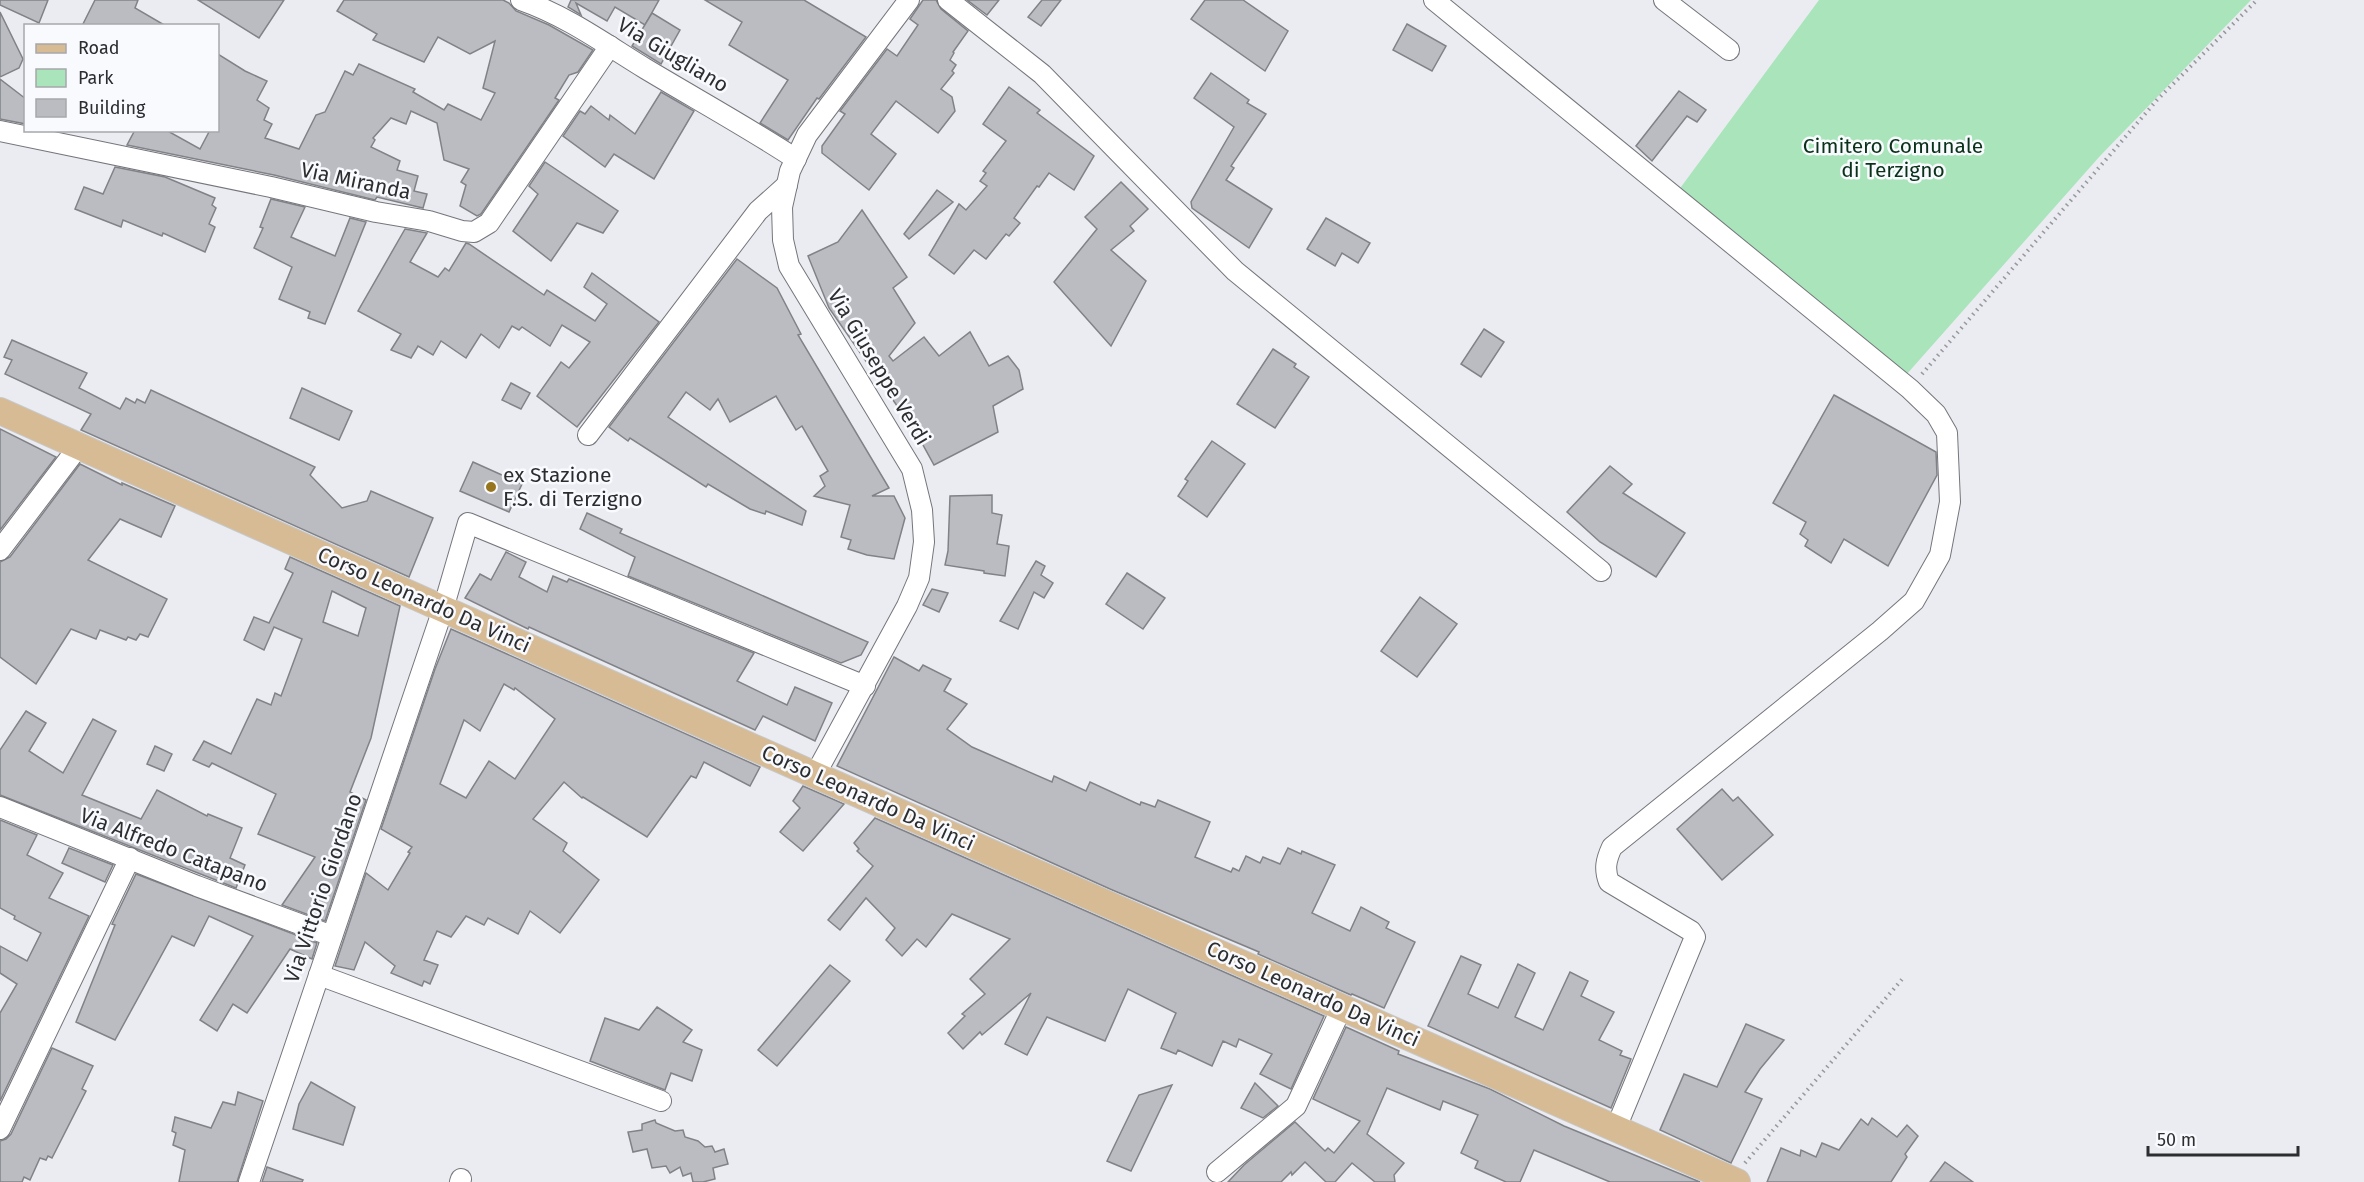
<svg xmlns="http://www.w3.org/2000/svg" width="2364" height="1182" font-family="'Fira Sans',sans-serif">
<rect width="100%" height="100%" fill="#ebecf2"/>
<polygon fill="#a9e4ba" points="1819,0 2251,0 2100,156 1906,375 1678,191"/>
<g fill="#bbbcc2" stroke="#808287" stroke-width="1.5" fill-rule="evenodd">
<polygon points="0,0 48,0 39,23 0,5"/>
<polygon points="95,0 138,0 135,8 166,26 82,26"/>
<polygon points="198,0 284,0 259,38"/>
<polygon points="344,0 503,0 509,3 516,11 549,25 593,50 578,72 569,75 555,98 559,100 481,214 477,216 460,206 466,185 461,182 469,169 444,160 437,123 411,111 406,124 391,118 373,138 375,140 371,147 400,161 397,170 418,176 414,191 427,194 423,208 377,197 375,200 274,175 127,145 135,130 166,130 200,149 210,130 218,130 218,54 245,71 267,81 257,100 269,108 264,120 272,124 265,138 299,149 316,115 325,112 345,71 353,75 359,64 415,89 413,92 444,110 448,104 481,120 495,93 483,88 495,41 470,54 438,37 424,62 373,40 377,34 337,11"/>
<polygon points="571,0 659,0 645,25 615,7 607,21 576,3 581,15 568,7"/>
<polygon points="705,0 804,0 866,37 819,99 817,98 788,140 760,123 788,80 729,45 742,22"/>
<polygon points="923,0 936,0 941,9 968,31 953,52 954,53 950,60 956,65 952,71 954,73 941,89 952,97 955,111 938,133 896,101 871,134 896,154 869,190 822,153 822,146 845,114 840,111 887,49 897,56 918,25 910,19"/>
<polygon points="967,0 999,0 987,15"/>
<polygon points="1042,0 1061,0 1041,26 1028,17"/>
<polygon points="1205,0 1243,0 1288,31 1265,71 1191,19"/>
<polygon points="0,12 23,59 19,68 0,77"/>
<polygon points="652,13 680,30 661,64 632,46"/>
<polygon points="1407,24 1446,46 1432,71 1393,50"/>
<polygon points="1211,73 1249,100 1247,103 1266,114 1231,166 1234,168 1226,180 1272,209 1249,248 1192,208 1191,202 1234,127 1194,98"/>
<polygon points="0,79 26,99 26,124 0,119"/>
<polygon points="1009,87 1040,110 1037,113 1094,156 1074,190 1049,173 1039,187 1037,186 1014,218 1020,223 1009,236 1006,234 986,259 974,250 954,274 929,255 959,204 966,210 987,186 980,181 986,173 983,171 1006,141 983,124"/>
<polygon points="1679,91 1706,110 1697,122 1687,116 1652,161 1636,146"/>
<polygon points="661,92 694,111 654,179 614,154 605,167 563,136 580,111 585,114 591,106 609,120 610,115 635,134"/>
<polygon points="545,162 618,211 603,233 577,223 551,261 513,231 538,194 529,186"/>
<polygon points="115,167 165,177 215,198 212,205 216,208 209,224 215,227 205,252 163,233 162,236 123,220 121,227 75,209 84,187 103,194"/>
<polygon points="1121,182 1148,209 1130,226 1134,231 1111,250 1146,281 1111,346 1054,282 1097,229 1085,217"/>
<polygon points="937,190 953,202 909,239 904,234"/>
<polygon points="271,199 305,207 291,237 335,256 350,218 366,222 325,324 308,318 310,312 279,299 292,267 254,248 263,228 260,227"/>
<polygon points="862,210 907,277 893,288 915,323 889,356 893,361 924,337 939,356 970,332 989,366 1008,356 1019,370 1023,389 993,406 998,432 934,465 918,436 829,308 808,256 838,242"/>
<polygon points="1326,218 1370,243 1358,263 1342,253 1335,266 1307,249"/>
<polygon points="405,229 427,233 410,262 438,277 445,268 449,271 466,243 469,244 544,295 547,290 595,321 607,304 584,287 592,273 659,322 577,427 537,396 561,362 569,368 590,342 562,325 550,346 522,327 519,330 512,326 499,348 481,334 466,358 441,341 433,355 418,346 411,358 391,350 401,334 358,311"/>
<polygon points="737,259 777,288 801,334 798,335 889,488 872,496 894,496 905,518 894,559 867,555 848,549 851,540 841,537 850,505 814,496 825,486 820,476 828,471 802,426 796,430 776,396 730,422 718,399 710,410 686,392 668,417 806,511 802,525 766,511 765,514 750,509 708,484 706,487 630,438 628,441 609,427"/>
<polygon points="1484,329 1504,342 1481,377 1461,364"/>
<polygon points="12,340 87,373 79,388 120,409 126,398 135,403 137,399 145,403 151,390 315,467 310,475 342,508 367,501 371,491 433,518 409,577 81,430 91,414 5,374 12,360 4,357"/>
<polygon points="1273,349 1296,364 1294,367 1309,377 1275,428 1237,404"/>
<polygon points="511,383 530,393 521,409 502,400"/>
<polygon points="302,388 352,411 339,440 290,418"/>
<polygon points="1834,395 1936,452 1937,475 1888,566 1844,539 1831,563 1805,546 1808,540 1800,534 1806,522 1773,503"/>
<polygon points="0,429 56,457 0,530"/>
<polygon points="1212,441 1245,464 1207,517 1178,496 1188,481 1185,479"/>
<polygon points="473,462 522,484 509,512 460,491"/>
<polygon points="80,464 122,485 122,483 175,506 161,537 120,519 88,560 167,599 148,637 140,634 136,640 128,637 126,640 100,630 96,639 71,629 36,684 0,657 0,562 10,557"/>
<polygon points="1610,466 1632,484 1623,493 1685,533 1656,577 1600,542 1567,512"/>
<polygon points="992,495 992,513 1002,515 997,544 1009,546 1005,576 984,573 984,571 945,565 948,551 950,496"/>
<polygon points="587,513 622,529 620,533 868,642 861,655 841,663 628,576 635,557 580,529"/>
<polygon points="506,552 526,562 519,577 547,592 553,576 567,582 569,579 754,653 737,681 787,705 795,687 832,703 815,741 763,716 755,730 529,627 528,629 465,598 480,574 491,580"/>
<path d="M290,557L400,606L371,738L350,792L366,800L325,921L282,905L315,857L258,834L276,794L212,763L209,767L193,760L204,741L231,754L257,699L271,705L275,693L281,696L302,639L274,627L264,650L244,640L254,617L269,623L293,573L285,569ZM332,591L366,608L358,636L323,622Z"/>
<polygon points="1036,561 1045,566 1041,575 1053,583 1044,598 1034,592 1018,629 1000,621"/>
<polygon points="1127,573 1165,598 1143,629 1106,604"/>
<polygon points="932,589 948,593 939,612 923,605"/>
<polygon points="1420,597 1457,624 1417,677 1381,651"/>
<path d="M451,629L760,767L750,786L704,762L696,778L691,776L647,837L583,797L582,798L564,782L533,819L567,843L563,851L599,880L560,933L530,911L518,934L488,918L484,925L466,916L451,937L437,931L424,960L438,965L430,984L424,981L422,986L391,973L395,966L365,942L354,970L335,966L366,873L388,890L410,853L408,852L412,847L381,829L435,669ZM504,684L514,690L515,688L555,719L515,779L489,761L466,798L440,784L464,720L480,731Z"/>
<polygon points="894,657 919,671 923,665 951,679 944,691 967,704 947,729 972,747 1052,782 1054,776 1086,791 1090,782 1140,805 1141,802 1155,807 1158,800 1210,822 1195,857 1231,872 1233,868 1239,871 1246,856 1260,863 1263,857 1280,864 1288,848 1301,854 1302,851 1335,865 1312,913 1350,931 1361,907 1389,922 1386,928 1415,942 1384,1008 1352,994 1351,995 1258,954 1259,952 1110,889 837,766"/>
<polygon points="26,711 46,723 29,751 63,773 93,719 116,731 82,795 141,819 157,790 207,816 208,814 242,828 230,858 245,865 236,888 0,795 0,750"/>
<polygon points="155,746 172,754 164,771 147,764"/>
<polygon points="803,786 844,804 803,851 780,832 800,808 793,801"/>
<polygon points="1722,789 1733,801 1738,797 1773,835 1722,880 1677,829"/>
<polygon points="875,818 1324,1016 1291,1089 1260,1074 1272,1054 1239,1039 1236,1047 1223,1041 1212,1066 1178,1050 1176,1054 1161,1048 1176,1013 1128,989 1105,1041 1047,1017 1027,1055 1005,1044 1031,993 982,1035 980,1032 963,1049 948,1033 965,1016 962,1014 985,994 970,979 1010,939 952,914 926,947 917,939 902,956 886,940 895,928 866,898 840,930 828,920 873,866 857,851 859,849 854,843"/>
<polygon points="0,820 37,835 27,855 63,873 49,898 89,916 0,1101 0,1013 17,984 0,973 0,946 27,961 41,933 14,919 15,916 0,908"/>
<polygon points="69,848 113,865 105,882 62,863"/>
<polygon points="136,874 317,943 312,959 290,949 247,1013 233,1004 217,1031 200,1020 253,936 209,916 194,946 172,936 115,1040 76,1022 115,925 112,924"/>
<polygon points="1461,956 1481,965 1468,994 1498,1008 1518,964 1535,973 1515,1017 1543,1030 1570,972 1588,981 1581,996 1614,1012 1599,1040 1622,1051 1620,1055 1631,1059 1611,1108 1428,1026"/>
<polygon points="830,965 850,981 777,1066 758,1050"/>
<polygon points="657,1007 692,1030 683,1042 702,1050 692,1081 671,1073 665,1090 590,1061 605,1018 639,1030"/>
<polygon points="1746,1024 1784,1040 1760,1069 1745,1092 1762,1099 1731,1163 1660,1130 1684,1074 1717,1087"/>
<polygon points="1346,1027 1399,1051 1398,1054 1490,1089 1564,1126 1700,1182 1610,1182 1534,1150 1520,1182 1506,1182 1475,1168 1478,1161 1461,1153 1478,1115 1443,1101 1440,1110 1387,1088 1367,1134 1404,1163 1394,1175 1395,1182 1375,1182 1352,1163 1335,1182 1326,1182 1305,1162 1292,1175 1291,1172 1281,1182 1228,1182 1244,1165 1295,1122 1325,1151 1328,1148 1334,1153 1360,1121 1313,1099"/>
<polygon points="52,1048 93,1066 82,1089 86,1091 52,1158 48,1156 46,1160 40,1158 30,1180 24,1177 22,1182 0,1182 0,1141 6,1139 11,1134"/>
<polygon points="311,1082 355,1107 343,1145 293,1129 299,1104"/>
<polygon points="1255,1083 1278,1106 1263,1118 1241,1108"/>
<polygon points="1172,1085 1131,1171 1107,1161 1139,1095"/>
<polygon points="238,1092 263,1101 237,1182 179,1182 185,1150 173,1145 176,1133 172,1131 175,1117 211,1128 223,1102 235,1105"/>
<polygon points="1872,1118 1897,1137 1907,1125 1918,1136 1905,1154 1907,1157 1891,1182 1767,1182 1781,1148 1800,1156 1801,1150 1816,1157 1822,1143 1839,1150 1861,1119 1868,1125"/>
<polygon points="655,1120 656,1123 675,1131 683,1130 685,1137 698,1141 705,1147 712,1146 715,1152 724,1149 728,1164 713,1168 715,1179 703,1182 693,1182 691,1173 683,1176 680,1167 670,1173 666,1166 652,1168 647,1149 633,1152 628,1132 642,1130 642,1124"/>
<polygon points="1945,1162 1973,1182 1930,1182"/>
<polygon points="267,1167 303,1180 302,1182 262,1182"/>
</g>
<g fill="none" stroke-linecap="round" stroke-linejoin="round">
<defs>
<g id="minor">
<path d="M521,0C567,16 605,44 646,69C696,99 747,127 796,159"/>
<polyline points="948,0 1042,74 1235,271 1601,571"/>
<path d="M1434,0L1910,389L1936,414L1947,433L1950,502L1940,555L1914,601L1880,631L1612,847C1606,860 1604,869 1609,882L1691,931L1695,937L1616,1128"/>
<polyline points="1664,0 1729,50"/>
<polyline points="0,131 271,187 376,212 429,221 462,231 474,232 489,223 610,46"/>
<polyline points="588,435 758,211 787,185"/>
<polyline points="0,550 79,446"/>
<polyline points="815,775 907,606 919,578 924,542 922,510 912,469 789,266 783,240 782,207 790,171 807,135 909,0"/>
<polyline points="0,807 197,886 332,936"/>
<polyline points="319,975 661,1101"/>
<polyline points="0,1129 130,858"/>
<polyline points="1217,1172 1296,1106 1342,1007"/>
<polyline points="249,1182 443,609 468,523 865,686"/>
<polyline points="460,1182 461,1179"/>
</g>
<polyline id="major" points="0,411 815,775 1737,1182"/>
</defs>
<use href="#minor" stroke="#75767b" stroke-width="22"/>
<use href="#major" stroke="#c8c8c9" stroke-width="28"/>
<g stroke="#97989c" stroke-width="4" stroke-dasharray="1.5 4.5" stroke-linecap="butt">
<polyline points="1922,374 2157,100 2257,0"/>
<polyline points="1745,1163 1904,977"/>
</g>
<use href="#minor" stroke="#fff" stroke-width="20"/>
<use href="#major" stroke="#d6bb94" stroke-width="26"/>
</g>
<circle fill="#97751e" stroke="#f8fafe" stroke-width="2" cx="491" cy="487" r="6"/>
<g text-anchor="middle" dominant-baseline="central" stroke-width="5" stroke-linejoin="round" paint-order="stroke">
<g font-size="21" fill="#2c2d2f" stroke="#f8fafe">
<text transform="translate(673 55) rotate(31)">Via Giugliano</text>
<text transform="translate(356 181) rotate(12)">Via Miranda</text>
<text transform="translate(879 367) rotate(59)">Via Giuseppe Verdi</text>
<text transform="translate(424 600) rotate(24)">Corso Leonardo Da Vinci</text>
<text transform="translate(868 798) rotate(24)">Corso Leonardo Da Vinci</text>
<text transform="translate(174 850) rotate(21)">Via Alfredo Catapano</text>
<text transform="translate(323 888) rotate(-71)">Via Vittorio Giordano</text>
<text transform="translate(1313 994) rotate(24)">Corso Leonardo Da Vinci</text>
</g>
<g font-size="21" fill="#0a321a" stroke="#f8fafe">
<text x="1893" y="146">Cimitero Comunale<tspan x="1893" dy="24">di Terzigno</tspan></text>
</g>
<g font-size="21" fill="#2c2d2f" stroke="#f8fafe" text-anchor="start">
<text x="503" y="475">ex Stazione<tspan x="503" dy="24">F.S. di Terzigno</tspan></text>
</g>
</g>
<rect x="24" y="24" width="195" height="108" fill="#f8fafe" stroke="#a6a8ab" stroke-width="1.5"/>
<rect x="36" y="44" width="30" height="9" fill="#d6bb94" stroke="#a6a8ab" stroke-width="1.5"/>
<text x="78" y="54" font-size="18" fill="#2c2d2f">Road</text>
<rect x="36" y="69" width="30" height="18" fill="#a9e4ba" stroke="#a6a8ab" stroke-width="1.5"/>
<text x="78" y="84" font-size="18" fill="#2c2d2f">Park</text>
<rect x="36" y="99" width="30" height="18" fill="#bbbcc2" stroke="#a6a8ab" stroke-width="1.5"/>
<text x="78" y="114" font-size="18" fill="#2c2d2f">Building</text>
<path d="M2148 1146v9h150v-9" fill="none" stroke="#2c2d2f" stroke-width="3"/>
<text x="2157" y="1146" font-size="18" fill="#2c2d2f" stroke="#f8fafe" stroke-width="4.5" paint-order="stroke">50 m</text>
</svg>
